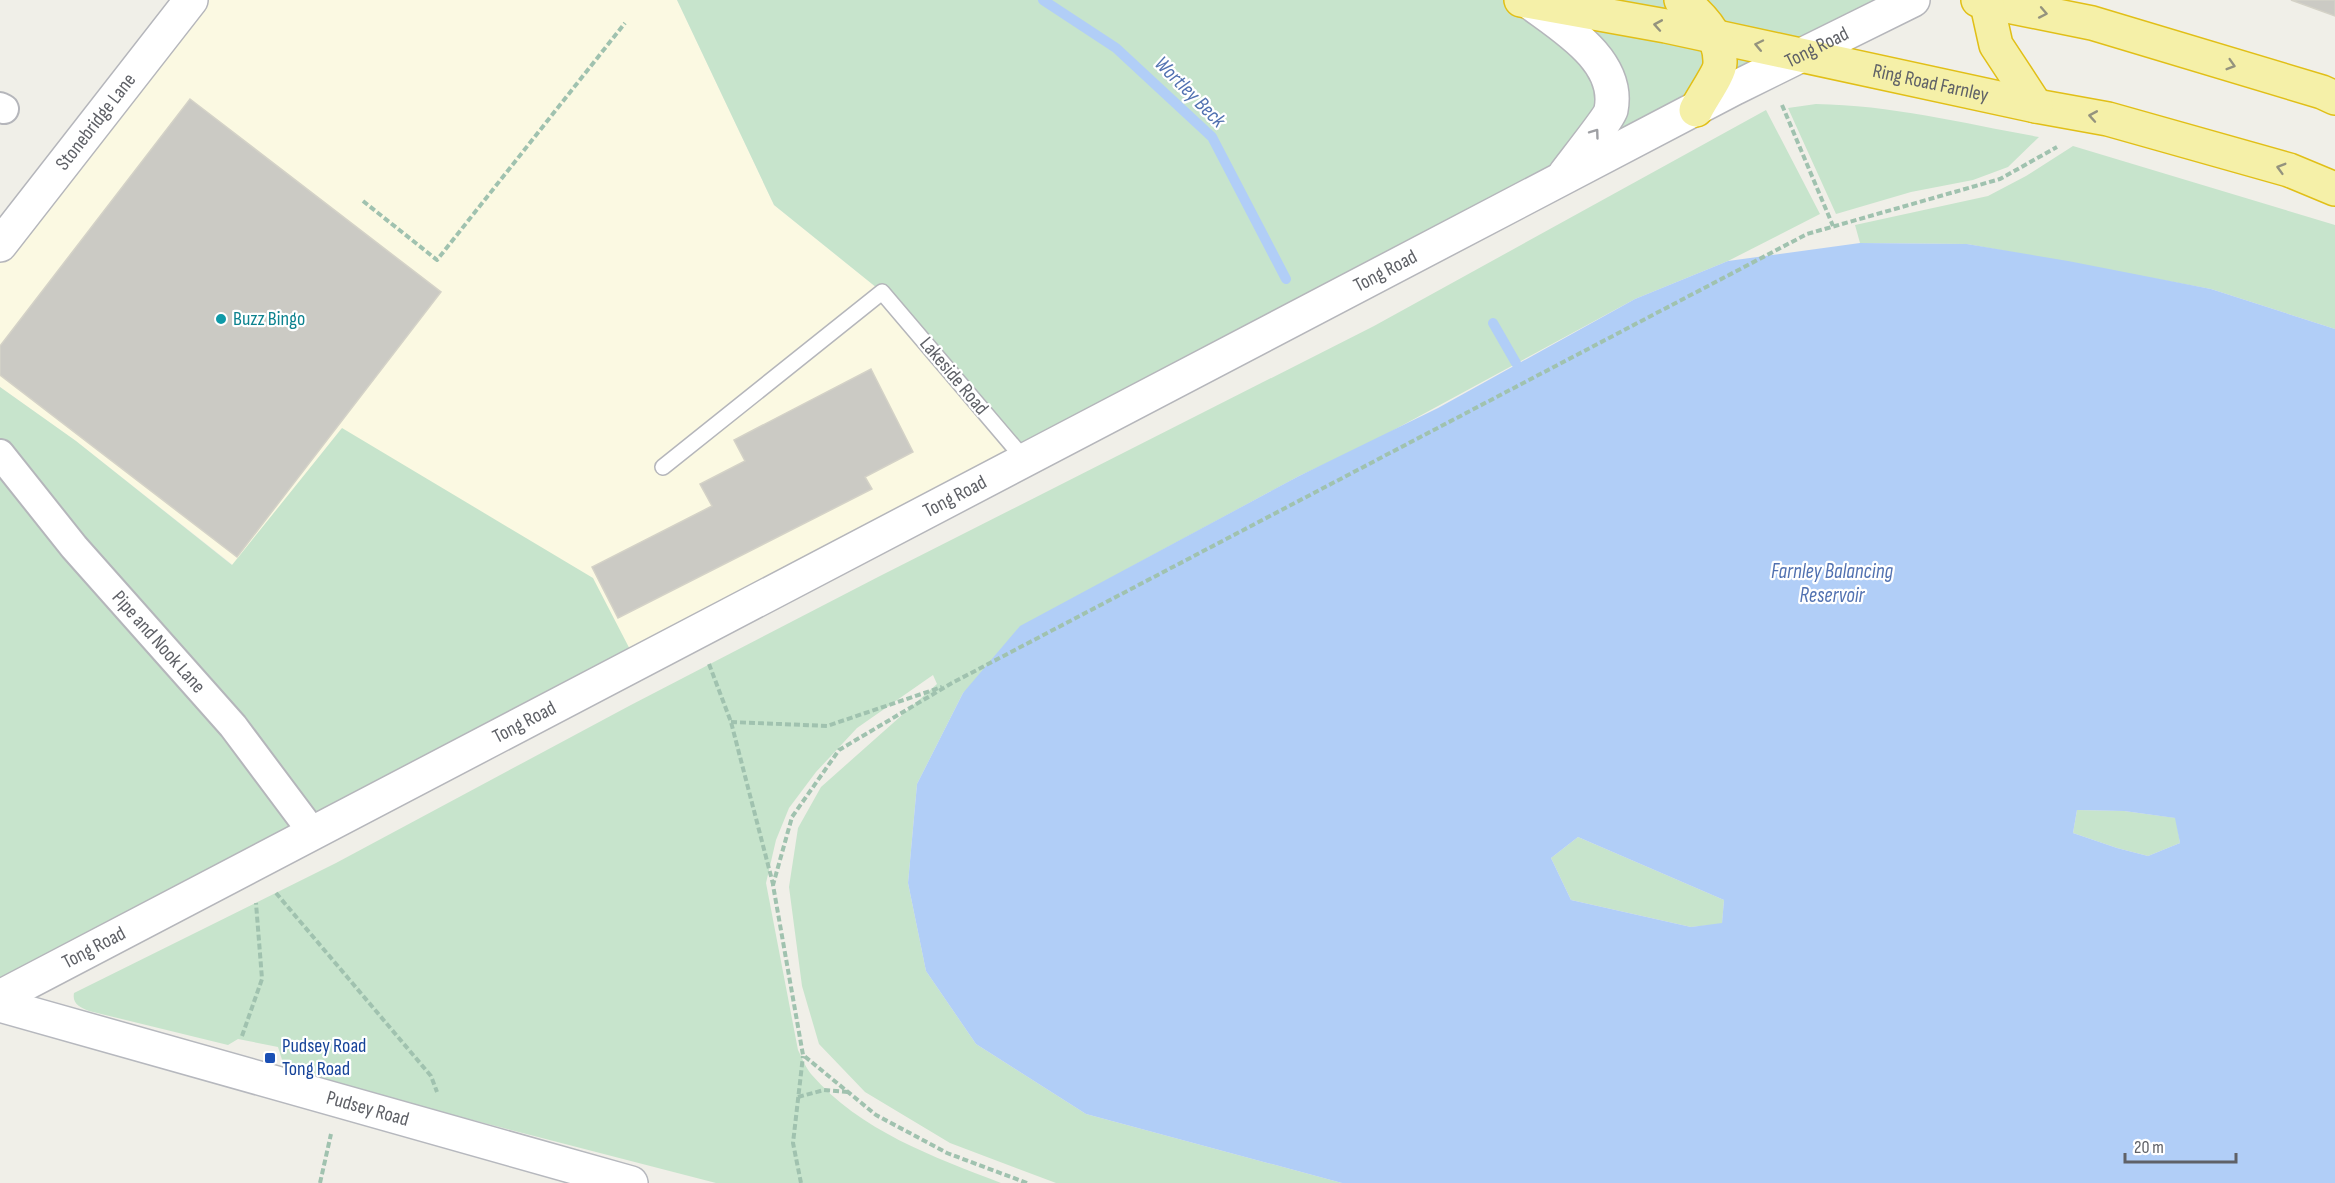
<svg xmlns="http://www.w3.org/2000/svg" width="2335" height="1183" font-family="'Sofia Sans Condensed',sans-serif">
<rect width="100%" height="100%" fill="#f0efe8"/>
<polygon fill="#fbf9e2" points="191,0 677,0 774,205 882,292 1025,460 637,663 341,429 233,565 76,441 0,387 0,245"/>
<g fill="#c7e4cc">
<polygon points="677,0 1913,0 1025,460 882,292 774,205"/>
<path d="M1816,104C1891,105 1966,124 2039,137L2008,167L1973,180L1911,192L1836,214L1788,108Z"/>
<path d="M1766,110L1820,214L1728,261L1635,299L1368,444L1299,476L1127,569L963,693L917,784L908,883L926,971L976,1044L1086,1114L1342,1183H1056L950,1143L865,1092L819,1044L802,986L789,887L798,828L821,787L937,684L933,675L857,728L816,772L789,808L776,840L766,883L798,1050C802,1058 806,1068 811,1074C860,1131 934,1157 1001,1183H716L434,1110L285,1069L278,1047L238,1039L228,1045L89,1011C80,1007 72,1004 74,993L336,863L629,706L878,577L1374,326Z"/>
<polygon points="2073,146 2335,225 2335,329 2211,289 1967,244 1860,243 1855,225 1988,196 2026,176"/>
<polygon points="0,387 76,441 232,565 342,428 593,578 637,663 0,997"/>
<polygon points="2077,810 2124,811 2176,818 2180,843 2148,856 2117,848 2073,833"/>
<polygon points="1578,837 1724,900 1722,924 1691,927 1571,900 1551,858"/>
</g>
<path fill="#b1cef7" fill-rule="evenodd" d="M1860,243L1967,244L2068,261L2211,289L2335,329V1183H1342L1086,1114L976,1044L926,971L908,883L917,784L963,693L1020,626L1299,476L1438,408L1635,299L1728,261ZM2077,810L2124,811L2175,818L2180,843L2148,856L2117,848L2073,833ZM1578,837L1724,900L1722,923L1691,927L1571,900L1551,858Z"/>
<g fill="none" stroke-linecap="round" stroke-linejoin="round">
<g stroke="#b1cef7" stroke-width="10">
<polyline points="1043,0 1116,48 1212,137 1286,279"/>
<polyline points="1493,323 1516,363"/>
</g>
</g>
<g fill="#cbcac4" stroke="#d4d2c7" stroke-width="1.5">
<polygon points="2291,0 2335,0 2335,16"/>
<polygon points="190,99 441,292 237,557 0,375 0,346"/>
<polygon points="871,369 913,452 865,477 872,489 618,618 592,567 712,506 700,484 745,461 734,440"/>
</g>
<g fill="none" stroke-linecap="round" stroke-linejoin="round">
<defs>
<polyline id="service" points="663,467 882,292 1025,460"/>
<g id="minor">
<polyline points="0,107 4,109"/>
<path id="s1" d="M0,454L74,547L233,726L313,833"/>
</g>
<g id="tertiary">
<path d="M1528,1C1561,26 1621,60 1611,110C1609,118 1573,163 1565,174"/>
<path id="s2" d="M0,245L191,0"/>
<path id="s3" d="M0,997L1735,88L1913,0"/>
</g>
<g id="secondary">
<path id="s4" d="M0,1005L631,1183"/>
</g>
<g id="trunk">
<path id="s5" d="M1521,0L1666,26L2036,106L2108,119L2289,170L2335,189"/>
<path d="M1681,0C1701,15 1721,36 1720,63C1720,73 1701,99 1696,110"/>
<polyline points="1978,0 2092,23 2322,92 2335,98"/>
<polyline points="1986,0 1996,45 2036,106"/>
</g>
</defs>
<use href="#service" stroke="#b5b6bb" stroke-width="18"/>
<use href="#minor" stroke="#b5b6bb" stroke-width="32"/>
<use href="#tertiary" stroke="#b5b6bb" stroke-width="36"/>
<use href="#secondary" stroke="#b6b8be" stroke-width="36"/>
<use href="#trunk" stroke="#e1bf17" stroke-width="36"/>
<g stroke="#a0c2af" stroke-width="4" stroke-dasharray="6 3" stroke-linecap="butt">
<polyline points="1782,105 1833,226"/>
<polyline points="363,201 437,260 625,23"/>
<polyline points="709,664 731,722 773,884"/>
<polyline points="731,722 827,726 942,687"/>
<polyline points="276,893 431,1076 437,1092"/>
<polyline points="242,1036 262,979 256,903"/>
<polyline points="798,1097 824,1090 848,1092"/>
<polyline points="320,1183 331,1134"/>
<polyline points="801,1183 793,1143 803,1056"/>
<polyline points="1027,1183 947,1153 876,1115 803,1055 773,885 792,817 839,750 952,683 1807,234 2000,179 2057,147"/>
</g>
<use href="#service" stroke="#fff" stroke-width="15"/>
<use href="#minor" stroke="#fff" stroke-width="28"/>
<use href="#tertiary" stroke="#fff" stroke-width="33"/>
<use href="#secondary" stroke="#fff" stroke-width="33"/>
<use href="#trunk" stroke="#f5f0a8" stroke-width="33"/>
</g>
<defs><path id="oneway-chevron" d="M-2-3.5L2.5 0L-2 3.5" fill="none" stroke-width="1.6" stroke-linecap="round" stroke-linejoin="round" transform="scale(1.5)"/></defs>
<g stroke="#94937e">
<use href="#oneway-chevron" transform="translate(2043 13) rotate(11)"/>
<use href="#oneway-chevron" transform="translate(1658 25) rotate(-170)"/>
<use href="#oneway-chevron" transform="translate(1759 45) rotate(-168)"/>
<use href="#oneway-chevron" transform="translate(2231 65) rotate(17)"/>
<use href="#oneway-chevron" transform="translate(2093 116) rotate(-170)"/>
<use href="#oneway-chevron" transform="translate(2281 168) rotate(-164)"/>
</g>
<use stroke="#9fa0a4" href="#oneway-chevron" transform="translate(1595 133) rotate(-54)"/>
<circle fill="#0f9aa8" stroke="#fff" stroke-width="2" cx="221" cy="319" r="6"/>
<rect fill="#1a4fb4" stroke="#fff" stroke-width="2" x="264" y="1052" width="12" height="12" rx="3"/>
<g text-anchor="middle" dominant-baseline="central" stroke-width="4.5" stroke-linejoin="round" paint-order="stroke">
<g font-size="20" fill="#5f6167" stroke="#fff">
<text stroke="none"><textPath href="#s3" startOffset="2050">Tong Road</textPath></text>
<text stroke="none"><textPath href="#s5" startOffset="418">Ring Road Farnley</textPath></text>
<text stroke="none"><textPath href="#s2" startOffset="156">Stonebridge Lane</textPath></text>
<text stroke="none"><textPath href="#s3" startOffset="1564">Tong Road</textPath></text>
<text transform="translate(954 376) rotate(50)">Lakeside Road</text>
<text stroke="none"><textPath href="#s3" startOffset="1078">Tong Road</textPath></text>
<text stroke="none"><textPath href="#s1" startOffset="246">Pipe and Nook Lane</textPath></text>
<text stroke="none"><textPath href="#s3" startOffset="592">Tong Road</textPath></text>
<text stroke="none"><textPath href="#s3" startOffset="106">Tong Road</textPath></text>
<text stroke="none"><textPath href="#s4" startOffset="382">Pudsey Road</textPath></text>
</g>
<g font-size="20" fill="#0d838f" stroke="#fff" text-anchor="start">
<text x="233" y="319">Buzz Bingo</text>
</g>
<g font-size="20" fill="#164399" stroke="#fff" text-anchor="start">
<text x="282" y="1046">Pudsey Road<tspan x="282" dy="23">Tong Road</tspan></text>
</g>
<g font-size="21" font-style="italic" fill="#5272b1" stroke="#fff">
<text transform="translate(1190 92) rotate(45)">Wortley Beck</text>
<text x="1832" y="571">Farnley Balancing<tspan x="1832" dy="24">Reservoir</tspan></text>
</g>
</g>
<path d="M2125 1153v9h111v-9" fill="none" stroke="#5f6167" stroke-width="3"/>
<text x="2134" y="1153" font-size="18" fill="#5f6167" stroke="#ffffff" stroke-width="4.5" paint-order="stroke">20 m</text>
</svg>
